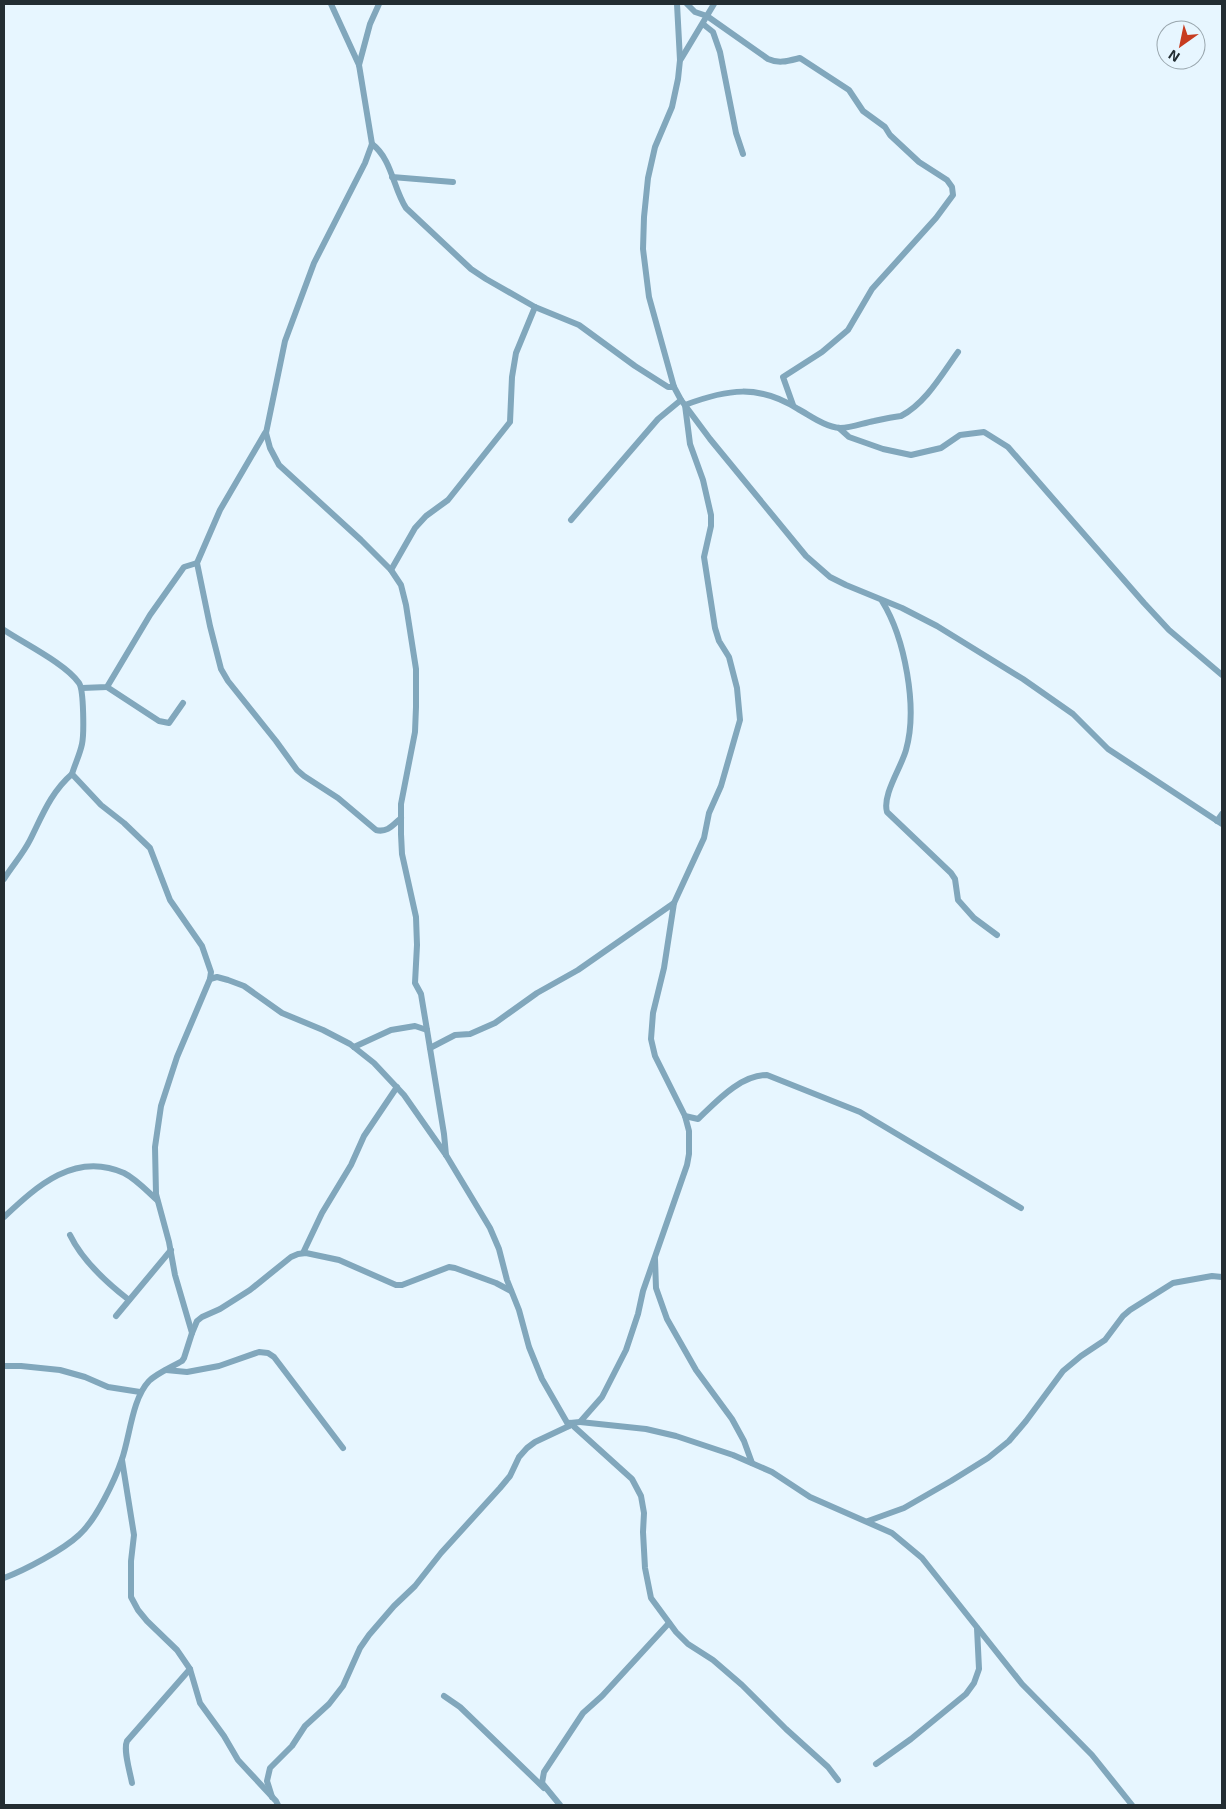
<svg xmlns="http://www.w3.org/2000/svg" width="1226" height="1809" font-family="'Exo 2',sans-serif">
<rect width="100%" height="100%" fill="#e7f6ff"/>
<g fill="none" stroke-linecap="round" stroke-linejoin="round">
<g stroke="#81a7bc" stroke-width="6">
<polyline points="331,4 359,65 372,144 365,163 314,263 285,341 266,433 270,448 279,465 361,540 391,570 401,585 406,605 416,669 416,707 415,732 401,804 401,834 402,854 416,917 417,945 415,983 421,994 427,1030 444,1134 446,1155"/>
<polyline points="677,4 680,60 678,79 672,107 655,147 648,178 644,217 643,249 649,297 674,387 681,400 710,439 806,556 830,577 846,585 902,608 937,626 1023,679 1073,714 1108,749 1222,824"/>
<path d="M687,4L695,12L707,16L768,59C779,64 788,61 800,58L849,90L863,111L885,127L890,135L919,162L947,180L952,187L953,195L936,218L872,289L848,330L822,352L783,377L793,405"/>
<polyline points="703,24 713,32 720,52 736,133 743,154"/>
<polyline points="681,59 714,4"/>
<polyline points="359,65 370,24 379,4"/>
<path d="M372,144C392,159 393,188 406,208L471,269L486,279L535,307L579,325L635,366L668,387H674"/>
<polyline points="392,177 453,182"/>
<polyline points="839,428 849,437 883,449 911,455 941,448 960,435 984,432 1008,447 1144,603 1169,630 1222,675"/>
<path d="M265,433L220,510L197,563L210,626L221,669L228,681L276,741L297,770L304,776L338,798L376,830C387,833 393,825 401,818"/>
<polyline points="571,520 658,419 681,400"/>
<polyline points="391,570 415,528 426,516 448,500 510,422 512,377 516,353 535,307"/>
<path d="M882,601C905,638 918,708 906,750C901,768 882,795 887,812L951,873L955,879L958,900L974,918L997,935"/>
<path d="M4,630C25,644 66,664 79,683C84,690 84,735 82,744C80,754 75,764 72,774L101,805L124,823L150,848L170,900L202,946L211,972L210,979L177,1057L161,1106L155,1147L156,1194L169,1242L175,1275L192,1333L184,1358L182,1361C172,1367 157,1373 149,1381C132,1399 130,1436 122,1459C115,1480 96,1520 79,1535C63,1550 25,1570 4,1578"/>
<polyline points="107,687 159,721 169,723 183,703"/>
<polyline points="82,688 107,687 150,615 184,567 197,563"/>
<polyline points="1217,821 1222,814"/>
<path d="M4,879C12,866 23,854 30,840C42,816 51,792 72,774"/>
<polyline points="210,979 217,977 228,980 244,986 282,1013 323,1030 350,1044 374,1063 404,1095 446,1155 490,1228 499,1249 507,1280 519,1310 529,1347 542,1379 569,1426"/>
<polyline points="354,1047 391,1030 415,1026 427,1030"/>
<polyline points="430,1048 455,1035 470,1034 495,1023 537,993 578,970 674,903"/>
<path d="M685,1116L698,1119C716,1102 740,1075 767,1075L860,1112L1021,1208"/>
<path d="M4,1217C37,1186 75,1151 124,1173C136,1179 147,1191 157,1200"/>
<path d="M70,1235C82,1260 107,1283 129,1300"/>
<polyline points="303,1253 322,1213 351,1165 364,1136 397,1087"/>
<polyline points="655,1259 656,1288 667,1319 696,1370 732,1419 744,1441 752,1463"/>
<polyline points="116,1316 171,1250"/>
<polyline points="192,1333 197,1321 202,1317 220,1309 250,1290 291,1257 298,1254 306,1253 339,1260 396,1285 402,1285 449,1267 455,1268 496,1283 511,1291"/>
<polyline points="4,1366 21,1366 60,1370 85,1377 108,1387 140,1392"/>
<polyline points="166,1370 187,1372 219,1366 259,1352 268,1353 274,1357 343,1448"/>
<polyline points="580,1422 646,1429 676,1436 733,1455 772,1472 810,1497 892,1533 922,1558 1022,1684 1092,1755 1132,1805"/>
<polyline points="570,1423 632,1479 641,1496 644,1513 643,1532 645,1568 651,1598 676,1632 688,1644 713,1660 742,1685 786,1729 828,1767 838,1780"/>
<polyline points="122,1460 134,1535 131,1561 131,1597 138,1610 147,1621 177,1650 190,1669 200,1703 224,1736 238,1760 276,1801 278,1805"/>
<polyline points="868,1521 904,1508 951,1481 988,1458 1009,1441 1026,1421 1063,1371 1081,1356 1105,1340 1123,1316 1130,1310 1173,1283 1212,1276 1222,1277"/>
<polyline points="444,1696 460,1707 544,1788"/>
<polyline points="876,1764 911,1739 966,1694 974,1683 979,1669 977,1628"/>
<path d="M132,1783C130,1772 123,1750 127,1741L190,1669"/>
<path d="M272,1797L267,1781L270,1768L292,1746L305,1726L329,1704L343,1686L360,1648L369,1635L394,1606L415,1586L441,1553L500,1488L510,1476L519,1457L527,1448L535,1442L569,1426L570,1423L580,1422L602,1397L626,1350L638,1314L643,1291L687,1165L689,1154V1131L685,1116L655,1056L651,1039L653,1013L664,968L674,903L704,838L709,813L721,786L740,720L737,688L729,657L719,641L715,628L704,557L711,526V515L703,480L690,444L685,405C727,389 759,384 798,409C811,416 825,427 840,428C852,428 863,423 874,421C883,419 892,417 901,416C926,403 942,374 958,352"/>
<polyline points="560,1805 542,1783 544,1772 583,1713 602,1696 669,1623"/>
</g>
</g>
<rect width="1226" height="1809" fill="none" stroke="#232d32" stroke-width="10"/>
<g transform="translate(1181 45) rotate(213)"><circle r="24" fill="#e7f6ff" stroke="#99a6ad"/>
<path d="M0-4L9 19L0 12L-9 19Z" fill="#c73c20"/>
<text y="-8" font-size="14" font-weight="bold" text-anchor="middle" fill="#232d32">N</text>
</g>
</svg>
